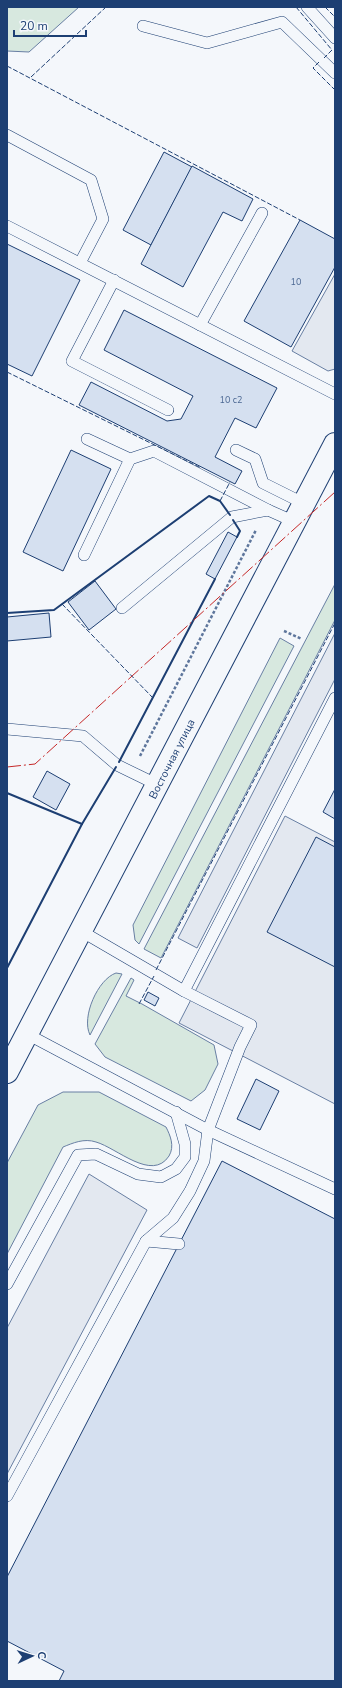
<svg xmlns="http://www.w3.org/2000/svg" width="342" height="1688" font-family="'Nunito Sans',sans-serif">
<rect width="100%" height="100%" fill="#f4f7fb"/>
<g fill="#d7e8df" stroke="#687fa3">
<polygon points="7,7 79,7 29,52 7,51"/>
<polygon points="335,584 335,620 161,958 144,949"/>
<polygon points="280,638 294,646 139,944 135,940 133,925"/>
<path d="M116,973L122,974L90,1035C81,1017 98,979 116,973Z"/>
<polygon points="131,978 134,980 126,996 142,1004 214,1045 218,1064 205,1090 191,1101 105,1057 95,1044"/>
<path d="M63,1092H99L166,1127C170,1135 175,1146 169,1156C152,1182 117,1148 96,1142C84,1138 73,1143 63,1147L7,1254V1163L38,1105Z"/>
</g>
<g fill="#e3e8f0" stroke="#687fa3">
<polygon points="335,274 335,369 328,371 292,351"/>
<polygon points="335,633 335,679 197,948 178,938"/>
<polygon points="285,816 335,842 335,1104 179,1023"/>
<polygon points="89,1174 147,1210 7,1474 7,1328"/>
</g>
<g fill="#d5e0f0" stroke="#1d3f73">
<polygon points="164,152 192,167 151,245 123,230"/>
<polygon points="192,166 253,199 242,221 223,212 183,287 141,264"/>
<polygon points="300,220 335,239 335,267 291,347 244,321"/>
<polygon points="7,244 80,280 32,376 7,364"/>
<polygon points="124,310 277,388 256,428 235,418 215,457 242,471 235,484 79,405 91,382 167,421 181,419 193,396 104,350"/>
<polygon points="71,450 111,469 63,571 23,552"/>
<polygon points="228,532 237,537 215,579 206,574"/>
<polygon points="95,581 116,609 89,630 68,602"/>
<polygon points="49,613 51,637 7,641 7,617"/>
<polygon points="47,771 70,784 56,810 33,797"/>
<polygon points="335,789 335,819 323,812"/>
<polygon points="316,837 335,847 335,967 267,932"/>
<polygon points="148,992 159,998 155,1006 144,1000"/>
<polygon points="256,1079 279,1091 260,1130 237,1119"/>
<polygon points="222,1161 335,1219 335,1681 59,1681 64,1671 7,1641 7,1577"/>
</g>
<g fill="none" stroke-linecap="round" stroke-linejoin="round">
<defs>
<g id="service">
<polyline points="307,7 335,38"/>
<polyline points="143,26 207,43 282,22 335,73"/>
<polyline points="7,135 91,180 103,219 80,263"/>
<polyline points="7,226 335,394"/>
<polyline points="114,280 72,361 168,410"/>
<polyline points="200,325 262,213"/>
<polyline points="87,439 130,459 154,451 268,510"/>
<polyline points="236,450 255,459 263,483 305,504"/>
<polyline points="84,555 130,459"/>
<polyline points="122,608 232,517 268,510 295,522"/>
<polyline points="7,729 83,736 117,765 158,785"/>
<polyline points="81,931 184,991"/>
<polyline points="27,1034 208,1130 335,1189"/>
<polyline points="146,1241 179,1244"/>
<polyline points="7,1284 78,1155 96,1154 138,1174 161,1177 176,1169 185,1157 185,1144 176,1112"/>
<polyline points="7,1496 146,1241 173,1218 190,1191 204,1161 208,1130 240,1047 251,1025 184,991 335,698"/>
</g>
<polyline id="tertiary" points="7,1072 335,444"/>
</defs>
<use href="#service" stroke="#1d3f73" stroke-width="12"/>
<use href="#tertiary" stroke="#1d3f73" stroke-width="24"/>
<g stroke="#5e769c" stroke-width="2.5" stroke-dasharray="3 2" stroke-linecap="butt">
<polyline points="284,631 302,639"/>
<polyline points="140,756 256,530"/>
</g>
<use href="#service" stroke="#f4f7fb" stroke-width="11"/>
<use href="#tertiary" stroke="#f4f7fb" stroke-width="22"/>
<g stroke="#1d3f73" stroke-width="1" stroke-dasharray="5 2" stroke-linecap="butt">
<polyline points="296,7 332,50 324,58"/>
<polyline points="325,7 335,17"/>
<polyline points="319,62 313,68 335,90"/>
<polyline points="7,66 300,220"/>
<polyline points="31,77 106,7"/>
<polyline points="7,372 201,468"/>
<polyline points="220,501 230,482"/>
<polyline points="62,604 153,698"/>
<polyline points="156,970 335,623"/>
<polyline points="139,1004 154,976"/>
</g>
<g stroke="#1d3f73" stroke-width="2">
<polyline points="233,520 240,531 237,537"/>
<polyline points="7,613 54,610 209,496 220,501 230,515"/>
<polyline points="119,762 215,579"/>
<polyline points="7,793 82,824"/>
<polyline points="7,968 82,824 116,767"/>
</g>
<polyline stroke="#c62828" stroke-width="1" stroke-dasharray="14 3 2 3" stroke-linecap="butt" points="7,767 35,764 335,492"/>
</g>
<g text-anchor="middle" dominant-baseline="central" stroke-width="3" stroke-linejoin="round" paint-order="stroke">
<g font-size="9" fill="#4b6792">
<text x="296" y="282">10</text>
<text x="231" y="400">10 с2</text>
</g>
<g font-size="11" fill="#1d3f73" stroke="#f4f7fb">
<text transform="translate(172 759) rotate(-63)">Восточная улица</text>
</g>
</g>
<rect width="342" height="1688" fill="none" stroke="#1d3f73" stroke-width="16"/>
<g transform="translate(32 1656) rotate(86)" stroke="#f4f7fb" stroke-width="3" paint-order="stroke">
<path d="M0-3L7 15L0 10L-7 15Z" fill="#1d3f73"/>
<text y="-6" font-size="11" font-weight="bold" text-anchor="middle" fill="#1d3f73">С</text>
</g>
<path d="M14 30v6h72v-6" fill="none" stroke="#1d3f73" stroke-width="2"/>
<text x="20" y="30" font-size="12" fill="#1d3f73" stroke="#f4f7fb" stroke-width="3" paint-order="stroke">20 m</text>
</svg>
